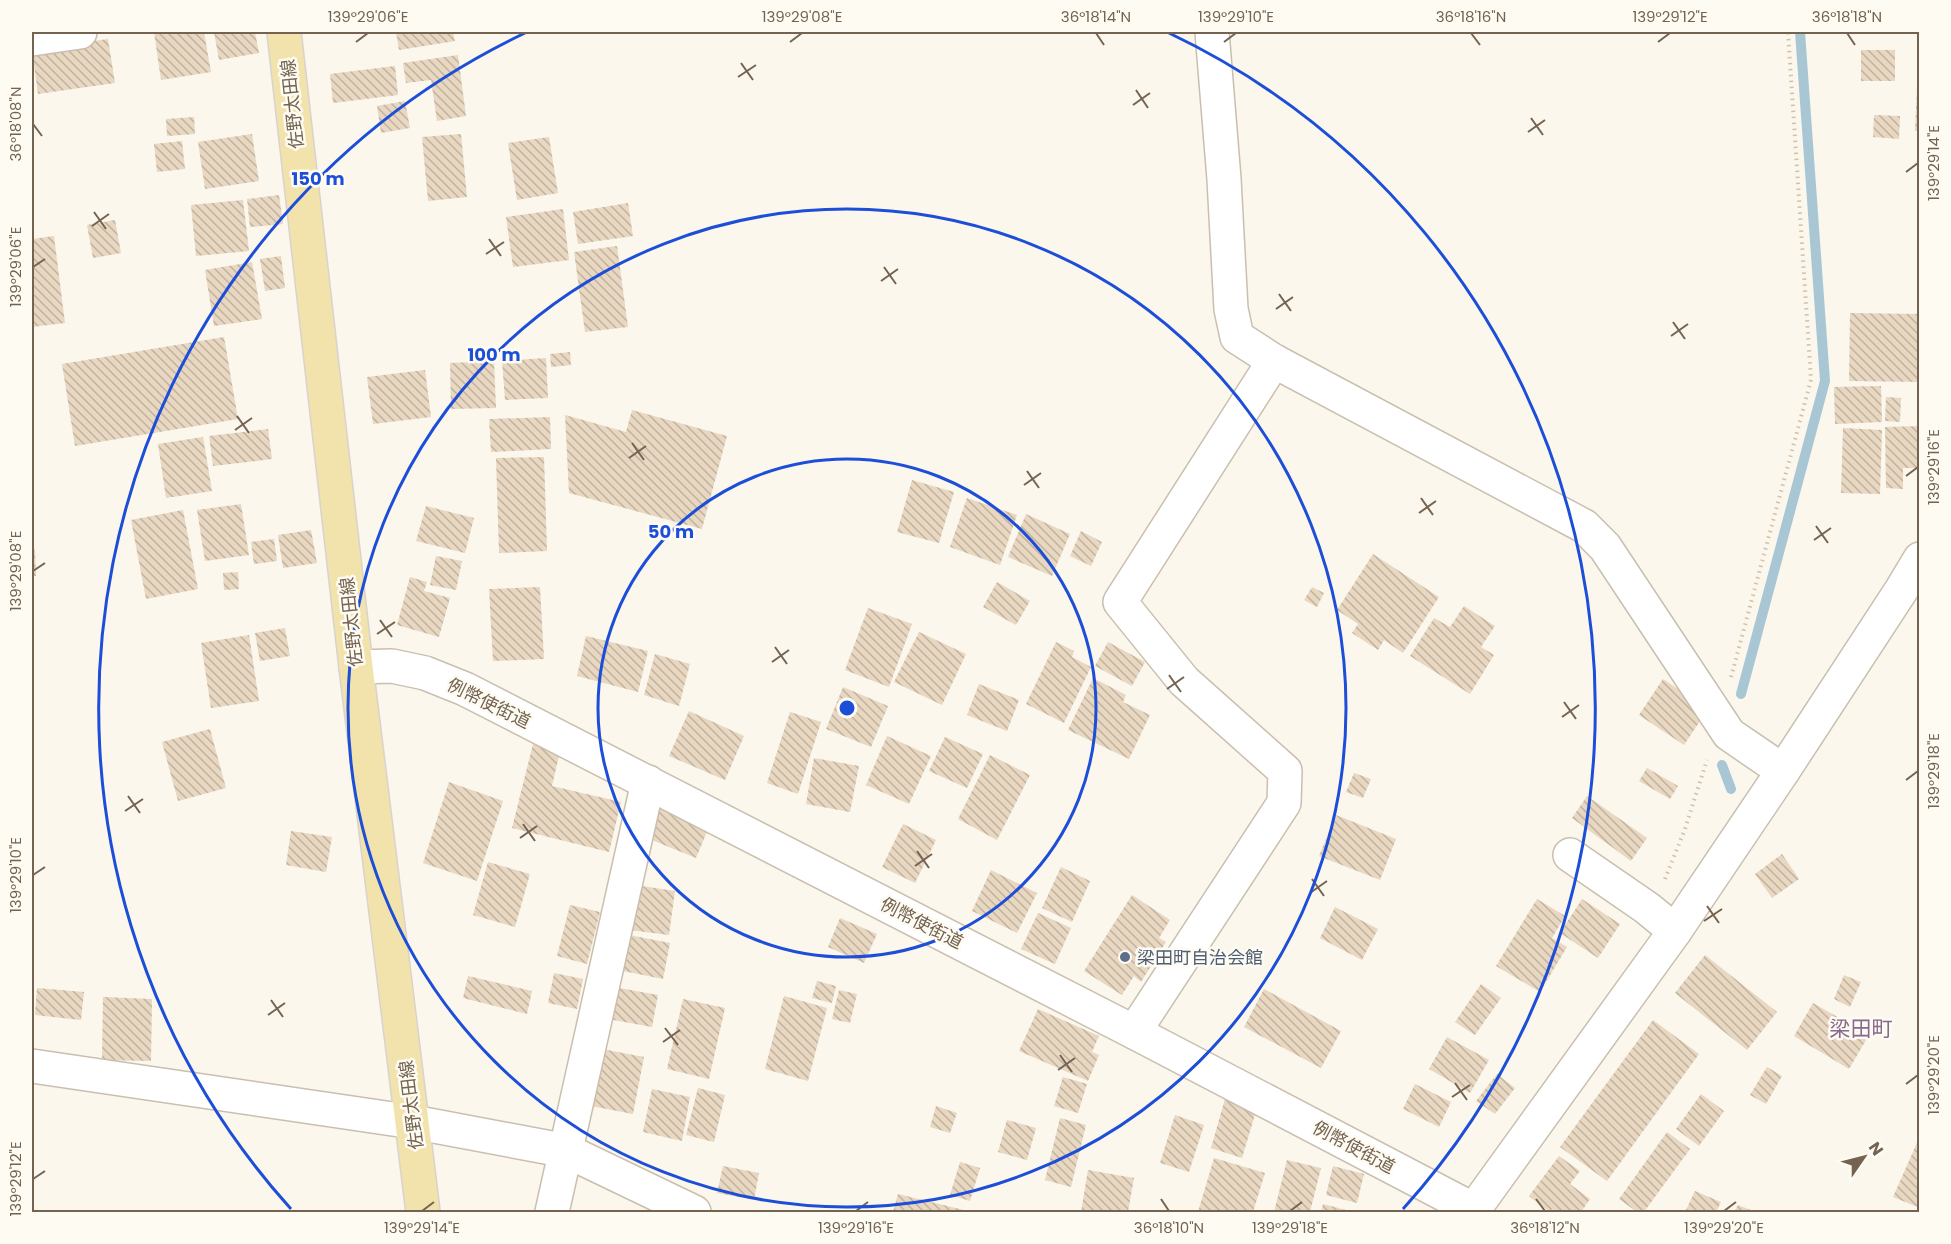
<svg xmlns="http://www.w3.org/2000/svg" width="1951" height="1244" font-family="Poppins,'Noto Sans JP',sans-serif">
<defs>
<pattern id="building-back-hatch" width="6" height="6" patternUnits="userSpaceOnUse" patternTransform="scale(1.5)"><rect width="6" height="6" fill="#e8d7c1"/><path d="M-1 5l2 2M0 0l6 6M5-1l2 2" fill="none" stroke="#c1b29f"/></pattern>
</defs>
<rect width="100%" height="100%" fill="#fbf7ec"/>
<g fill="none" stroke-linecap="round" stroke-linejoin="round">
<g stroke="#a9c6d4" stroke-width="10">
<polyline points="1741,694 1825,381 1800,32"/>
<polyline points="1722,765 1731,789"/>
</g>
</g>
<g fill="url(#building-back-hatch)">
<polygon points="154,32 204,32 211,72 161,80"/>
<polygon points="214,32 255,32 259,53 219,60"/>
<polygon points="396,32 453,32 455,41 399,50"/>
<polygon points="108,39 115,83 38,94 32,50"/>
<rect x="1861" y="50" width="34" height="31"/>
<polygon points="458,55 466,116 437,121 431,80 406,83 403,63"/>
<polygon points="395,66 398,95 333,103 330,74"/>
<polygon points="1918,66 1920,66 1920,131 1915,131"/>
<polygon points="405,101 410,128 381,133 377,106"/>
<polygon points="1874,115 1900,116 1899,139 1873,137"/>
<polygon points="194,117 195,134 167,136 166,119"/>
<polygon points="252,134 259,181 205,189 198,142"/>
<polygon points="461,134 467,197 428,201 422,137"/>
<polygon points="549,137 558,193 517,200 508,143"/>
<polygon points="182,141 185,169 157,172 154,144"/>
<polygon points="279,195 283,224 250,227 247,199"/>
<polygon points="243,200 249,251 196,256 191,205"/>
<polygon points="628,203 633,236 578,244 573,212"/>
<polygon points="563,209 569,260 513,267 506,217"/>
<polygon points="115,220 121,253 93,258 87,225"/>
<polygon points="54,236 65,323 32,327 32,239"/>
<polygon points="617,246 628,327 585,332 574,252"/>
<polygon points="281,256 285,288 265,291 260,259"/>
<polygon points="252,262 262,319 214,326 205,270"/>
<polygon points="1850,313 1920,314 1920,382 1849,381"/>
<polygon points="224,337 238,419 75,446 62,364"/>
<polygon points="570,352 571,365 551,367 550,354"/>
<polygon points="546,358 548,398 505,400 502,361"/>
<polygon points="494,361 496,408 451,409 450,363"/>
<polygon points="425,370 431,417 373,424 367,377"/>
<polygon points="1881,386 1882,422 1835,424 1834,387"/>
<polygon points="1886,397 1901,398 1900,422 1885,421"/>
<polygon points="632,410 727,436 702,529 569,493 565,415 626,432"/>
<polygon points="550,417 551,449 491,452 489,419"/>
<polygon points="1920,426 1920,468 1903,468 1903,489 1886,488 1885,427"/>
<polygon points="1843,428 1882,430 1880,494 1841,493"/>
<polygon points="268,429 272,459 213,466 209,436"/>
<polygon points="203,437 212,491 166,498 158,444"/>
<polygon points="544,457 547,551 499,553 496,458"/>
<polygon points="912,480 954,492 939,543 897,532"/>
<polygon points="967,498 1017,515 1000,565 950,547"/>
<polygon points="241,504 249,555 205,561 197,510"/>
<polygon points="426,506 474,518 465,553 416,541"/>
<polygon points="183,510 198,589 146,599 131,520"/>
<polygon points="1026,514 1070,534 1052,576 1008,557"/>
<polygon points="311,530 317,563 283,568 278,535"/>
<polygon points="1081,531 1102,542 1091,566 1070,556"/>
<polygon points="274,539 277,561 254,564 251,542"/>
<polygon points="32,549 35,549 36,576 32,576"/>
<polygon points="1373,554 1439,597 1403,653 1384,640 1378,650 1352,633 1358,624 1337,610"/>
<polygon points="436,556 462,561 456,590 430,585"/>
<polygon points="238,572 239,589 224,590 223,573"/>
<polygon points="410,577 427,582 424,591 450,598 439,637 397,625"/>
<polygon points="997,582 1030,601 1016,625 983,607"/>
<polygon points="540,587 544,659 493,661 489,589"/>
<polygon points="1312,587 1324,593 1317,607 1304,600"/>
<polygon points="1464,606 1495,626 1481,647 1494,655 1470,694 1410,656 1434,618 1450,627"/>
<polygon points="868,608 912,624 889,687 845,670"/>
<polygon points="285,628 290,656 260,661 255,633"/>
<polygon points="919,632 966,654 942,705 894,682"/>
<polygon points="249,635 259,701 211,708 201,643"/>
<polygon points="586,636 648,651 638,692 577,676"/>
<polygon points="1056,642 1074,651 1072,657 1091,667 1064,723 1026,704"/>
<polygon points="1108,642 1145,662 1132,686 1095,666"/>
<polygon points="655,654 690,664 679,706 644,695"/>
<polygon points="1093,678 1126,695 1123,702 1150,715 1129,759 1068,730"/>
<polygon points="1663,679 1708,709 1684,745 1639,715"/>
<polygon points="979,684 1019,700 1007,731 967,715"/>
<polygon points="843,687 888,706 871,747 826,729"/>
<polygon points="689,711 744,736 725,780 669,756"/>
<polygon points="790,712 821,722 798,794 767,783"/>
<polygon points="210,729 226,788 178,801 162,742"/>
<polygon points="887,736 931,756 909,804 866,785"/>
<polygon points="945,737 983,754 967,788 929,771"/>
<polygon points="533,744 559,756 552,786 621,802 609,852 512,828"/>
<polygon points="990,755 1030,775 997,840 958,819"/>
<polygon points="814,758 859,766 850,812 806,804"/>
<polygon points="1647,768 1678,786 1670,799 1639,781"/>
<polygon points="1354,773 1371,779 1363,798 1346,792"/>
<polygon points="449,782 503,801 477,881 423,863"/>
<polygon points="1587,796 1647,838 1631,861 1572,818"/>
<polygon points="654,805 709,827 696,858 642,836"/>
<polygon points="1336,815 1396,839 1380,880 1319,856"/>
<polygon points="903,824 936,840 915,883 882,867"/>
<polygon points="291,831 332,837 326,872 286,865"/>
<polygon points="1782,854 1799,879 1772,898 1755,874"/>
<polygon points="488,862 530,874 515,927 473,915"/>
<polygon points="1061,867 1090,881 1072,922 1042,908"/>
<polygon points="991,870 1037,893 1017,933 972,911"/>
<polygon points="635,885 675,891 669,935 629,930"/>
<polygon points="1132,895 1170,920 1159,938 1166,942 1141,982 1134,976 1122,995 1084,971"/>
<polygon points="1537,899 1565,916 1552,938 1567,947 1540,992 1496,966"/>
<polygon points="1582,899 1620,924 1598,958 1560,933"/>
<polygon points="570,905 600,912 587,964 557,956"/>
<polygon points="1335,907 1378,929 1362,960 1320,938"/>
<polygon points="1038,913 1071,928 1055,964 1021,949"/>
<polygon points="840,918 877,934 864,963 828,947"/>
<polygon points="624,934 670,943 663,979 618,970"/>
<polygon points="1705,955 1777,1012 1747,1050 1675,993"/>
<polygon points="554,973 583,979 577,1009 548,1003"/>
<polygon points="1844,975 1861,982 1850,1007 1834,999"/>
<polygon points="468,976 532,991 527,1014 463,998"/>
<polygon points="817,981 836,986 832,1003 812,998"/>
<polygon points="1481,984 1501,998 1475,1035 1455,1022"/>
<polygon points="614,987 658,995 652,1027 608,1019"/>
<polygon points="37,988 84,992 81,1020 35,1015"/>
<polygon points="1264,989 1341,1031 1321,1068 1244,1027"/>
<polygon points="839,990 857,994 850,1023 832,1019"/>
<polygon points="784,996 827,1008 808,1081 765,1069"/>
<polygon points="103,997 152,999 151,1061 102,1060"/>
<polygon points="683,999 725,1008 709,1079 667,1069"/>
<polygon points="1813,1003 1869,1035 1849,1069 1794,1036"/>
<polygon points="1038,1009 1099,1036 1092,1052 1099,1055 1088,1081 1019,1051"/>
<polygon points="1653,1020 1699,1054 1607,1181 1560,1147"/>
<polygon points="1447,1037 1489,1060 1470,1093 1429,1069"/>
<polygon points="602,1049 644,1057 633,1114 591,1106"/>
<polygon points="1767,1067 1782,1076 1766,1104 1750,1095"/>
<polygon points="1497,1074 1515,1088 1495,1114 1476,1101"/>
<polygon points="1063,1077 1087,1084 1078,1113 1054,1106"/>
<polygon points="1415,1084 1451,1102 1439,1127 1403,1109"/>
<polygon points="698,1088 725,1095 714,1142 686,1135"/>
<polygon points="652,1089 690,1097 682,1141 643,1132"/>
<polygon points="1701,1094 1724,1111 1699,1146 1676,1129"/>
<polygon points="1225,1099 1257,1108 1242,1158 1211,1148"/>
<polygon points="936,1106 957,1113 950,1133 930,1127"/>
<polygon points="1175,1115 1204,1125 1189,1172 1160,1163"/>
<polygon points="1060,1118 1086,1125 1071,1187 1045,1180"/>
<polygon points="1007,1120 1036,1128 1027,1160 998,1152"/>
<polygon points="1667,1132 1690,1149 1644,1212 1637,1212 1619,1199"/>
<polygon points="1920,1136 1920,1208 1893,1197"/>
<polygon points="1559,1156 1580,1171 1570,1184 1590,1199 1581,1212 1557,1212 1552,1209 1550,1212 1529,1196"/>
<polygon points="1214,1158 1265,1173 1253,1212 1198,1212"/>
<polygon points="1287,1160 1321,1168 1310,1212 1274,1212"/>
<polygon points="960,1162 980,1168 970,1201 950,1195"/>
<polygon points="723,1166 759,1173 754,1200 717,1193"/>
<polygon points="1333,1166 1364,1174 1357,1203 1326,1195"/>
<polygon points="1088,1170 1134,1178 1128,1212 1081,1212"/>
<polygon points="1695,1191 1721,1202 1716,1212 1685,1212"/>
<polygon points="898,1194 972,1212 893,1212"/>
<polygon points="1323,1204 1354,1212 1321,1212"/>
<polygon points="1738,1205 1756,1212 1734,1212"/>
</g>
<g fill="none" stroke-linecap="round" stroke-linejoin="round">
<defs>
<g id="minor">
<polyline points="1212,32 1224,179 1231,309 1237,337 1274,361 1584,526 1605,547 1729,734 1783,771"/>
<polyline points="32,39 80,32"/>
<polyline points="356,667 392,666 425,673 465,689 1134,1032 1478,1212"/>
<polyline points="1570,855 1647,908 1675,931"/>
<polyline points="1134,1032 1284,803 1285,771 1184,681 1120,602 1274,361"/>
<polyline points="32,1066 413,1122 567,1151 694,1212"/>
<polyline points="552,1212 648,782"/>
<polyline points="1472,1212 1675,931 1783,771 1902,589 1920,559"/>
</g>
<polyline id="major" points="284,32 356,667 423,1212"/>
</defs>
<use href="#minor" stroke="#cabfaf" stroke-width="36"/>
<use href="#major" stroke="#d8d3ce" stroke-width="36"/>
<g stroke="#d3c0a9" stroke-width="4" stroke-dasharray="1.5 4.5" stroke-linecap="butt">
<polyline points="1731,677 1811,380 1788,32"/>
<polyline points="1665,879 1685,829 1707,760"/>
</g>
<use href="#minor" stroke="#fff" stroke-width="33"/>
<use href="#major" stroke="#f2e3ac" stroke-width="33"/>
</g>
<path fill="none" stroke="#746351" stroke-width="2" d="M1096,33L1104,45M1471,33L1480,45M1847,33L1855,45M356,42L368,33M790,42L802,33M1224,42L1236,33M1658,42L1670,33M741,63L753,80M738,77L756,65M1136,90L1148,108M1133,105L1150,93M1531,118L1543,135M33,124L42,136M1528,132L1545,120M1906,172L1918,163M94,212L106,229M92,226L109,214M489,239L501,256M486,254L504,242M33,267L45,259M884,267L896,284M881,281L898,269M1279,294L1291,311M1276,309L1293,297M1673,322L1685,339M1671,336L1688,324M237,416L249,433M235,430L252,418M632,443L644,460M629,458L646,446M1027,471L1039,488M1906,476L1918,467M1024,485L1041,473M1421,498L1433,515M1419,513L1436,501M1816,526L1828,543M1814,540L1831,528M33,571L45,563M380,620L392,637M377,634L395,622M775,647L787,664M772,662L789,650M1169,675L1181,692M1167,689L1184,677M1564,702L1576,719M1562,717L1579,705M1906,780L1918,771M128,796L140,813M125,811L143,799M523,824L535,841M520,838L537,826M917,851L929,868M915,866L932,854M33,875L45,867M1312,879L1324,896M1310,893L1327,881M1707,906L1719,923M1704,921L1722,909M271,1000L283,1017M268,1015L285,1003M665,1028L678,1045M663,1042L680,1030M1060,1055L1072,1072M1058,1070L1075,1058M1455,1083L1467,1100M1906,1084L1918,1075M1452,1097L1470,1085M33,1179L45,1171M1161,1199L1169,1211M1536,1199L1545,1211M422,1211L434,1202M856,1211L868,1202M1290,1211L1302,1202M1724,1211L1736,1202"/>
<g fill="none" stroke="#1d4ed8" stroke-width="3">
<circle cx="847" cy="708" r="249"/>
<circle cx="847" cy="708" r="499"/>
<path d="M291 1209A748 748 0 0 1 525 33M1169 33A748 748 0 0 1 1403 1209"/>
</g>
<circle fill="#5c6f8a" stroke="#fdfbf2" stroke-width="2" cx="1125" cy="957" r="6"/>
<g text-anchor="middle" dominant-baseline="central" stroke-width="5" stroke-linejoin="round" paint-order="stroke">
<g font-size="18" fill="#746351" stroke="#fdfbf2">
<text transform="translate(292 104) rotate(-96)">佐野太田線</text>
<text transform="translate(351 622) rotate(-96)">佐野太田線</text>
<text transform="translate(489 703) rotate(26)">例幣使街道</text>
<text transform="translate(922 923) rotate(27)">例幣使街道</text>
<text transform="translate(411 1105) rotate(-97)">佐野太田線</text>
<text transform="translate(1354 1147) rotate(28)">例幣使街道</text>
</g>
<g font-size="18" fill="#4e5e75" stroke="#fdfbf2" text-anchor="start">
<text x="1137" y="957">梁田町自治会館</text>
</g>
<g font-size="21" fill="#89698f" stroke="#fdfbf2">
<text x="1861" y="1028">梁田町</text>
</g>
</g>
<circle cx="847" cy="708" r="9" fill="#1d4ed8" stroke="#fdfbf2" stroke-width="3"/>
<g font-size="18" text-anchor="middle" font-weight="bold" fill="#1d4ed8" stroke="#fdfbf2" stroke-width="5" stroke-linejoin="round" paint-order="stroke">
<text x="318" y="185">150 m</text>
<text x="494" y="361">100 m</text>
<text x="671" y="538">50 m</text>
</g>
<rect width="1951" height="1244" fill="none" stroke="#fdfbf2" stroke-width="66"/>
<g transform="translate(1864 1157) rotate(55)" stroke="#fdfbf2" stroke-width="4.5" paint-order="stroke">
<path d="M0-4.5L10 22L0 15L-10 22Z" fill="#746351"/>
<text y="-9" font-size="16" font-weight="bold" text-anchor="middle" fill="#746351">N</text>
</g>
<rect x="33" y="33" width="1885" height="1178" fill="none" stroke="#746351" stroke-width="2"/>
<g font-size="15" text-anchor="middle" fill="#746351">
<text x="368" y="22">139°29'06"E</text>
<text x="802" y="22">139°29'08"E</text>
<text x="1096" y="22">36°18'14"N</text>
<text x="1236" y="22">139°29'10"E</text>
<text x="1471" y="22">36°18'16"N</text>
<text x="1670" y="22">139°29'12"E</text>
<text x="1847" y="22">36°18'18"N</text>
<text transform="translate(16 124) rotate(-90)" y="5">36°18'08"N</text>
<text transform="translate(1934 163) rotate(-90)" y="5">139°29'14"E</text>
<text transform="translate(16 267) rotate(-90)" y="5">139°29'06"E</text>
<text transform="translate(1934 467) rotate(-90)" y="5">139°29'16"E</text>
<text transform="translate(16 571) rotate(-90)" y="5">139°29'08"E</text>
<text transform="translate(1934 771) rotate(-90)" y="5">139°29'18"E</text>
<text transform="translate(16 875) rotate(-90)" y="5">139°29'10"E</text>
<text transform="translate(1934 1075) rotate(-90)" y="5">139°29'20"E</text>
<text transform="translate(16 1179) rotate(-90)" y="5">139°29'12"E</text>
<text x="422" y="1233">139°29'14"E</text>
<text x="856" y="1233">139°29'16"E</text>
<text x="1169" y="1233">36°18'10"N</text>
<text x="1290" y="1233">139°29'18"E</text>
<text x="1545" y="1233">36°18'12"N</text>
<text x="1724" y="1233">139°29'20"E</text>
</g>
</svg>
